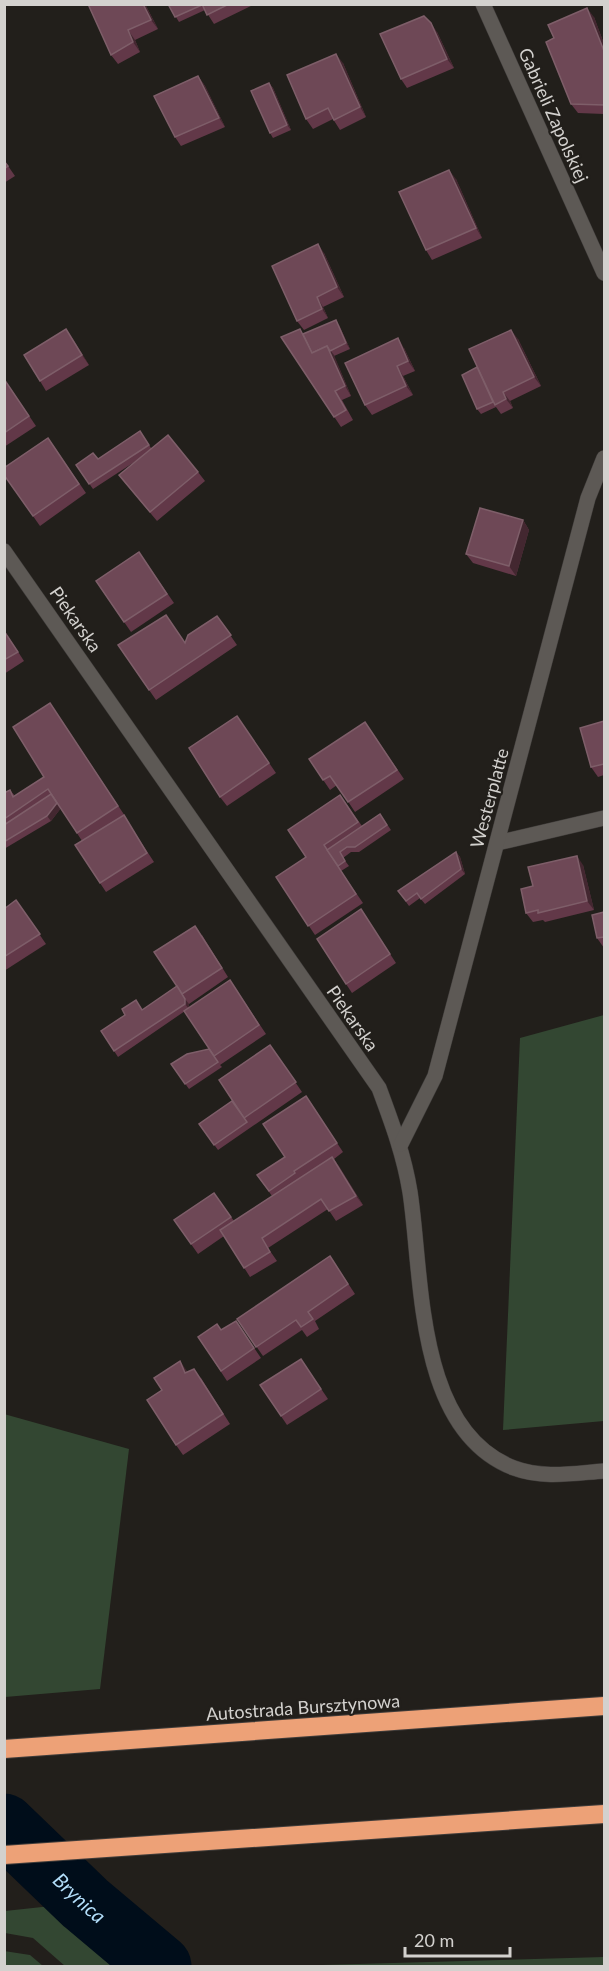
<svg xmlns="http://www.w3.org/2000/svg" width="609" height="1971" font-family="Lato,sans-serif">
<rect width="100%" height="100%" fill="#221f1b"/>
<g fill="#334732">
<polygon points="604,1015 604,1421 503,1430 520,1038"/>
<polygon points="4,1414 129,1449 100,1689 5,1697"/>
<polygon points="70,1904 136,1966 65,1966 33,1938 5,1933 5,1911"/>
<polygon points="4,1951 30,1955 43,1966 5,1966"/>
<polygon points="604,1957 604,1966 285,1966"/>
</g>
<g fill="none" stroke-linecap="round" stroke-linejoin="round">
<path stroke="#000d1a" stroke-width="63" id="s1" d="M4,1825L85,1903L160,1966"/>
<defs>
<g id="minor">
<polyline points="483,4 604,273"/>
<path d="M4,551L379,1088C392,1123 404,1155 410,1192C423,1277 415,1430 514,1468C543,1479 575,1473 604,1471"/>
<polyline points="497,843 604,818"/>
<polyline points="401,1144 435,1076 588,498 604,458"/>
</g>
<g id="motorway">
<polyline points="4,1749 604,1706"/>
<polyline points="4,1855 604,1814"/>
</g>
</defs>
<use href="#minor" stroke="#3f3c3a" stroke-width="16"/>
<use href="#motorway" stroke="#3f3c3a" stroke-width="20"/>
<use href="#minor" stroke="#5d5955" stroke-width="15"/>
<use href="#motorway" stroke="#eda177" stroke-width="18"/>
</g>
<g fill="#623848">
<polygon points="145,4 158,29 135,40 140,52 118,64 111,55"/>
<polygon points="168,4 255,4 214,24 205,10 179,22"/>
<polygon points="594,17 604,44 604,114 578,113 571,104"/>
<polygon points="437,32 454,68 407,88 401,79"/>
<polygon points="343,63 366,117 340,130 333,119 313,129 306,119"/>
<polygon points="198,76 205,86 225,127 181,146 175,137"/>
<polygon points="269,83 273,88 291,130 273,138 270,133"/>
<polygon points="4,160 15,176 4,183"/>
<polygon points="456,179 482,238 432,260 426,250"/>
<polygon points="324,253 344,297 323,307 328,318 304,330 297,321"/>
<polygon points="339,325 350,349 334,356 351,396 342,400 353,420 341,427 281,337 303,334"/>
<polygon points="66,329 89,365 46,391 40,381"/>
<polygon points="518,339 541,386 510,401 513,408 501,414 496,407 481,414 477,409 477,367"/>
<polygon points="404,348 415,371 403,376 413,395 372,415 365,405"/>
<polygon points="4,379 36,426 4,447"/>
<polygon points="140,431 151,448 198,472 205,481 157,521 126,484 119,475 136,461 93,489 76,465 98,459"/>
<polygon points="48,438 86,493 40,526 4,475"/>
<polygon points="523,520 529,530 516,576 473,563 466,554"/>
<polygon points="139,552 174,603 131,632 96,581"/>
<polygon points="217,616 237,645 156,700 118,645 185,643"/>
<polygon points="4,630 24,661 4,674"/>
<polygon points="50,703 125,816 124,816 154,862 106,892 100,883 82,841 61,808 51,821 4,849 4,793 10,790 15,796 44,777"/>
<polygon points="237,716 276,773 227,806 220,797"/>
<polygon points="604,721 604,775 598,777 591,767"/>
<polygon points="365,722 404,779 355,812 337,785 330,790 309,759"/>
<polygon points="340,795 362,826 380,814 391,830 359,852 351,852 343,858 349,866 341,871 363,903 315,935 276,877 306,857"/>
<polygon points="456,852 460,857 465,874 425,904 420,898 409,906 398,891"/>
<polygon points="583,865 594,910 545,922 543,920 533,922 526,913 533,886"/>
<polygon points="16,900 46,944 4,971 4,909"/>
<polygon points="604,912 604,948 597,938"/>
<polygon points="367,919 396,963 352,993 346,984"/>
<polygon points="202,935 228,977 189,1004 189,1008 230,980 266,1034 220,1065 222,1067 189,1089 171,1064 209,1049 185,1011 118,1057 101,1031 143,1010 177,986"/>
<polygon points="270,1045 302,1092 218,1150 199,1124 232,1101"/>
<polygon points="306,1096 343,1152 334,1159 363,1205 336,1221 328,1209 268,1248 277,1261 250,1277 224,1236 198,1254 174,1220 214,1193 234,1221 272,1196 257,1175 285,1157"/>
<polygon points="330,1256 355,1294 315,1321 319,1329 307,1337 302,1330 263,1356 237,1319"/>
<polygon points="236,1321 261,1358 227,1381 198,1337 221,1330"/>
<polygon points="301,1359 328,1399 287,1425 260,1385"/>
<polygon points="187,1371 187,1372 201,1378 230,1424 183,1455 176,1445 162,1390"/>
</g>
<g fill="#432730">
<polygon points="143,4 145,4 158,29 151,20"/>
<polygon points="587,8 594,17 604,44 604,51"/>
<polygon points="431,23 437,32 454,68 447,59"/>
<polygon points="128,30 135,40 140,52 133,42"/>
<polygon points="336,54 343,63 366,117 360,107"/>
<polygon points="198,76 205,86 225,127 219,118"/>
<polygon points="269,83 273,88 291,130 287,125"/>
<polygon points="449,170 456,179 482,238 476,228"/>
<polygon points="318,244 324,253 344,297 337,287"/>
<polygon points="317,297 323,307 328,318 322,309"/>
<polygon points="336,320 339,325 350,349 346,343"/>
<polygon points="66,329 73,339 89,365 82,355"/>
<polygon points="511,330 518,339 541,386 534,377"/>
<polygon points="398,338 404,348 415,371 408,361"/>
<polygon points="327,346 334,355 351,396 345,386"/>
<polygon points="397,366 403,376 413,395 406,386"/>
<polygon points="503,392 510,401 513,408 506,399"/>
<polygon points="523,520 529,530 516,576 509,566"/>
<polygon points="57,803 61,808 51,821 47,816"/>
<polygon points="456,852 460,857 465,874 461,869"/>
<polygon points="577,856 583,865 594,910 587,901"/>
<polygon points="185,999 189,1004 189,1009 185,1004"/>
<polygon points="332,1157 339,1166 363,1205 356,1196"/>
<polygon points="180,1361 187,1371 191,1383 185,1373"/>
</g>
<g fill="#6e4856" stroke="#7e5e69" stroke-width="1.5">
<polygon points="88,4 143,4 151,20 128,30 133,42 111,55"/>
<polygon points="168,4 202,4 202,5 175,17"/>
<polygon points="202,4 229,4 207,15"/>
<polygon points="587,8 604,51 604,105 571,104 546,42 554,38 548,25"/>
<polygon points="424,16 431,23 447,59 401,79 380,34"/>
<polygon points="336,54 360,107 334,120 328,108 306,119 287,75"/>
<polygon points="198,76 219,118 175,137 154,96"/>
<polygon points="269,83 287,125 270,133 251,91"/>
<polygon points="4,161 8,166 4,169"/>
<polygon points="449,170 476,228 426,250 399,192"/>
<polygon points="318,244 337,287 317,297 322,309 297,321 272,266"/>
<polygon points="336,320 346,343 330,351 327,346 312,353 303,334"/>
<polygon points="66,329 82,355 40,381 24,355"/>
<polygon points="300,329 312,353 327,346 345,386 335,391 346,410 334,417 281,337"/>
<polygon points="511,330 534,377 503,392 506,399 495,405 469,349"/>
<polygon points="398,338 408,361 397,366 406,386 365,405 345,363"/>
<polygon points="477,367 493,402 477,409 462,375"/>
<polygon points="4,379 29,416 4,433"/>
<polygon points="140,431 149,445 89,484 76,465 93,453 98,459"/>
<polygon points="168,435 198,472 150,512 119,475"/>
<polygon points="48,438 79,484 33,516 4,475 4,468"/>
<polygon points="480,508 523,520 509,566 466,554"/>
<polygon points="139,552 167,594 124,622 96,581"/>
<polygon points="166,615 185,643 188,635 217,616 231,635 149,690 118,645"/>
<polygon points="4,631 18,652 4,660"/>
<polygon points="50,703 118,806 77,833 48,789 4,819 4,793 10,790 13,797 44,777 13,727"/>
<polygon points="237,716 269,763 220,797 189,748"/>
<polygon points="604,721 604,764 591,767 580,728"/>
<polygon points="365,722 397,770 348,802 330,776 323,780 309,759"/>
<polygon points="51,794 57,803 47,816 4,842 4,825"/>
<polygon points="340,795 358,822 324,845 356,894 308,926 276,877 306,857 288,830"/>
<polygon points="380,814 387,825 355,847 347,847 340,852 345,861 338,866 327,850"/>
<polygon points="124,815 147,853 100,883 75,845"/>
<polygon points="456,852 461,869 421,899 417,893 406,901 398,891"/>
<polygon points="577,856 587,901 538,913 538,910 526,913 521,889 533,886 528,867"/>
<polygon points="16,900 40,934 4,957 4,909"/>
<polygon points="361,909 390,954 346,984 317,939"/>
<polygon points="604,912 604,937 597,938 592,915"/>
<polygon points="195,926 222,968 182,994 154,952"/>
<polygon points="230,980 259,1025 214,1056 184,1011"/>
<polygon points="177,986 185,999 185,1004 114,1051 101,1031 125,1015 122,1009 136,1000 142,1010"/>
<polygon points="270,1045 296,1082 244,1118 219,1080"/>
<polygon points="209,1049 218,1062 185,1084 171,1064 187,1054"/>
<polygon points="306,1096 337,1143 294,1171 295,1173 269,1191 257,1175 285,1157 263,1124"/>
<polygon points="232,1101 247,1122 214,1145 199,1124"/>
<polygon points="332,1157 356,1196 329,1211 321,1199 262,1238 270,1252 244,1268 220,1230"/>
<polygon points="214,1193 231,1217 191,1244 174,1220"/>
<polygon points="330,1256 348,1284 308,1312 313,1319 301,1327 296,1320 256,1347 237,1319"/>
<polygon points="236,1321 254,1348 221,1371 198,1337 217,1324 221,1330"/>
<polygon points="301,1359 321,1389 281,1416 260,1385"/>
<polygon points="180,1361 185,1373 194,1369 223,1414 176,1445 147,1400 162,1390 154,1378"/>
</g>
<g text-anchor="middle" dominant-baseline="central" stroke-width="4.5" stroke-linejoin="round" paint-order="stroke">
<g font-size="18" fill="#d3d1ce" stroke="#221f1b">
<text transform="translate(554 115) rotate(66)">Gabrieli Zapolskiej</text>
<text transform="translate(76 619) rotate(55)">Piekarska</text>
<text transform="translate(489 798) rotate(-75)">Westerplatte</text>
<text transform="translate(353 1018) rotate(55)">Piekarska</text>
<text transform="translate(303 1707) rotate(-4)">Autostrada Bursztynowa</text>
</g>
<g font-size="20" font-style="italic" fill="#b2defa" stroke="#221f1b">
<text stroke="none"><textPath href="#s1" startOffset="105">Brynica</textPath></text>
</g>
</g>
<rect width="609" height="1971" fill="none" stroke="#d3d1ce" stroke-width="12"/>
<path d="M405 1947v9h105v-9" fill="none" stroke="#d3d1ce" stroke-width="3"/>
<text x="414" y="1947" font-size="18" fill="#d3d1ce" stroke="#221f1b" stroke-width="4.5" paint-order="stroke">20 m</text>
</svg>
